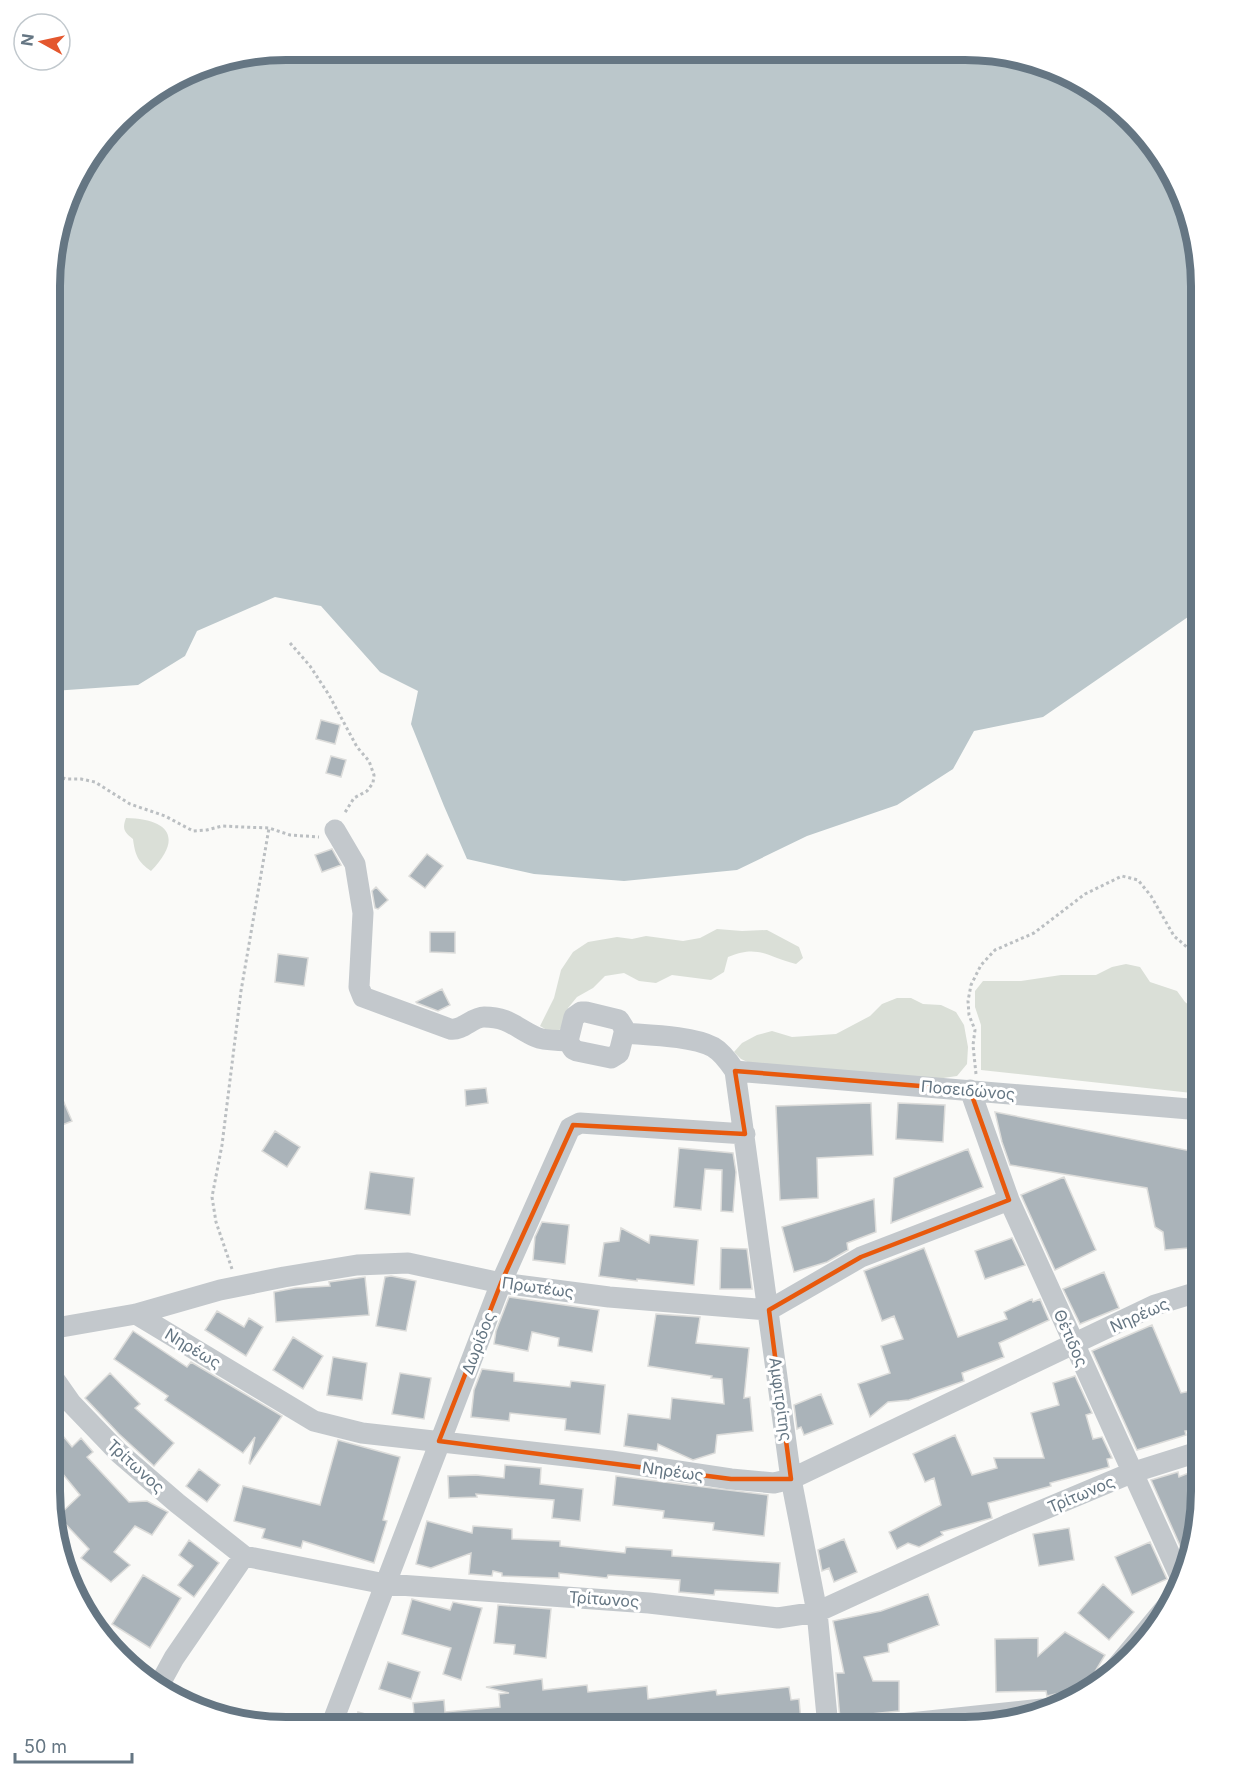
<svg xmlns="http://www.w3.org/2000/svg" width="1251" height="1777" viewBox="0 0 1251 1777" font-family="Inter,sans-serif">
  <rect width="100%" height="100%" fill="#fafaf8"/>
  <path fill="#dadfd7" d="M126 818C168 819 184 837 151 871 138 862 135 855 133 839 124 832 122 829 126 818Z
    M717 929 742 931 767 930 799 947 803 958 796 964C767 957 759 944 728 957L724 972 711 980 672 975 656 983 639 981 624 973 605 976 593 988 577 997 568 1008 564 1024 558 1032 547 1030 540 1026 554 998 561 970 573 952 588 942 617 937 632 939 646 936 683 941 700 938Z
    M1126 964 1140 967 1150 982 1177 991 1185 1002 1201 1014V1094L981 1070V1025L975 1007V991L983 981H1021L1061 975H1096L1112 967Z
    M897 998H911L923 1004 941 1005 956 1012 964 1025 968 1047 967 1064 957 1076 930 1080 756 1066 741 1059 734 1052 742 1043 757 1035 772 1031 792 1037 836 1034 870 1016 882 1004Z"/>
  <path fill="#bbc7cb" d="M286 50 996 52 1055 67 1109 98 1177 182 1201 286V608L1043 717 974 731 953 769 897 805 807 836 737 870 624 881 534 874 467 859 444 806 411 724 418 691 380 672 321 606 275 597 197 631 185 656 138 685 53 691 51 690 52 255 81 168 130 108 210 62Z"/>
  <path fill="#aab3b9" stroke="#dcdcda" stroke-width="1.5" d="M321 720 340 725 335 744 316 739Z
    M331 756 346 760 341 777 326 773Z
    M332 849 341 865 322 872 315 855Z
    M427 854 443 866 425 888 409 876Z
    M376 887 388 900 378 909 375 908 372 891Z
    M430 932H455V953L430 952Z
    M278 954 308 958 304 986 275 982Z
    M442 989 450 1005 438 1011 417 1003 416 1002Z
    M50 1070 72 1121 50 1130Z
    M486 1088 488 1103 466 1106 465 1090Z
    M871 1103 873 1155 817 1158 818 1198 780 1200 776 1106Z
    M898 1103 945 1105 943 1142 896 1139Z
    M995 1112 1201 1153V1168H1193L1201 1247 1165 1250 1163 1232 1155 1227 1147 1188 1010 1165 1002 1142Z
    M275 1131 300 1147 287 1167 262 1151Z
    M679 1148 733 1153 736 1172 733 1212 721 1211 722 1170 705 1169 701 1210 674 1207Z
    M968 1149 983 1187 891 1223 894 1178Z
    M370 1172 414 1178 410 1215 365 1209Z
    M1064 1177 1096 1250 1055 1270 1021 1195Z
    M874 1199 876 1232 847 1243 848 1250 827 1262 794 1272 782 1227Z
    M542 1222 569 1225 565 1264 533 1260 535 1237Z
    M621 1228 649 1243 650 1235 698 1240 694 1285 637 1279V1281L599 1276 604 1243 619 1241Z
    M1012 1238 1025 1265 985 1279 975 1251Z
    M721 1248 747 1249 752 1289H720Z
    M924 1248 958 1337 1007 1319 1004 1312 1032 1299 1033 1302 1040 1299 1049 1320 999 1343 1004 1357 962 1373 964 1381 909 1400 888 1402 870 1417 858 1384 890 1373 881 1346 903 1339 894 1316 882 1321 864 1271Z
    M1104 1272 1119 1308 1080 1324 1063 1289Z
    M391 1276 416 1281 406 1331 376 1326 385 1277Z
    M365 1277 369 1315 276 1322 274 1292 295 1288 330 1286 329 1282Z
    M509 1297 599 1310 592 1352 558 1346 559 1338 532 1332 528 1351 494 1344 496 1331Z
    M217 1311 244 1327 249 1318 263 1327 246 1356 205 1330Z
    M656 1314 700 1317 696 1343 749 1348 744 1398 750 1397 753 1431 717 1435 715 1453 693 1460 658 1444 657 1451 624 1446 628 1414 670 1419 672 1398 724 1404 722 1379 711 1378 712 1376 648 1366Z
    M1152 1325 1181 1393 1201 1389V1428L1185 1431 1186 1435 1137 1450 1092 1351Z
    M133 1331 187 1367 191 1362 282 1416 250 1464 249 1463 255 1437 243 1453 165 1400 168 1396 114 1359Z
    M293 1337 323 1356 303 1389 273 1370Z
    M333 1357 367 1363 362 1400 327 1395Z
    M482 1369 514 1373V1381L570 1387 571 1381 605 1385 600 1434 565 1430 566 1419 510 1413 509 1421 471 1417 474 1390Z
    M110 1373 140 1404 135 1408 174 1443 154 1466 119 1434 85 1398Z
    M400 1373 431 1378 424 1419 392 1414Z
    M1075 1376 1092 1413 1086 1415 1093 1439 1102 1437 1112 1458 1107 1459 1109 1467 1050 1483 1051 1486 988 1503 992 1518 941 1532 943 1535 919 1547 908 1543 897 1549 889 1532 941 1505 934 1478 925 1482 913 1454 955 1435 972 1475 997 1468 994 1458H1044L1031 1413 1059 1405 1053 1383Z
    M821 1394 833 1424 804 1435 801 1427 797 1429 794 1405Z
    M63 1436 72 1447 81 1438 93 1452 87 1457 129 1502 147 1501 168 1512 152 1535 135 1526 114 1552 130 1565 111 1582 81 1558 89 1549 58 1516 80 1495 58 1468 50 1475V1448Z
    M338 1440 400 1457 383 1520 387 1521 374 1563 303 1541 301 1548 262 1538 265 1529 234 1521 243 1486 320 1505Z
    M505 1465 541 1468 540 1484 583 1489 580 1521 552 1518 554 1500 476 1494 477 1497 449 1498 448 1476 476 1475 504 1478Z
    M1201 1468V1507L1189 1566 1151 1480 1178 1472 1179 1477Z
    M199 1469 220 1485 207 1502 186 1486Z
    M616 1476 768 1495 764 1536 713 1530 714 1523 663 1518 664 1511 613 1505Z
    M427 1521 472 1533 473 1526 512 1529V1539L560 1541V1546L625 1553 626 1547 672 1550V1556L780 1563 778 1593 715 1590 714 1595 679 1592 680 1580 608 1575 607 1578 559 1573V1578L502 1576V1573L493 1571 492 1576 469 1574 471 1553 431 1568 416 1564Z
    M1069 1528 1074 1560 1039 1566 1033 1534Z
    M844 1539 857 1572 834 1582 829 1568 822 1571 818 1550Z
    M189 1540 219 1563 194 1597 178 1585 193 1566 179 1555Z
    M1150 1542 1167 1579 1132 1595 1115 1557Z
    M143 1575 181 1598 150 1648 112 1624Z
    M1103 1584 1134 1612 1109 1640 1078 1613Z
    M928 1594 939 1625 888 1644 889 1652 864 1657 873 1681H899V1711L871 1714 862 1719H840L836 1673H844L833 1621 881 1611Z
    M412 1599 450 1610 453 1602 482 1608 461 1680 443 1674 451 1648 402 1634Z
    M498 1605 551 1609 546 1658 514 1654 515 1645 494 1643Z
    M1065 1632 1105 1655 1086 1687 1047 1696 1046 1691 996 1692 995 1639 1038 1638V1656Z
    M388 1662 420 1672 411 1699 379 1689Z
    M542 1679 543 1690 587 1685 588 1692 647 1686 648 1699 716 1690 717 1695 789 1687 791 1700 799 1699 801 1721 747 1727H734V1724L710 1727H678L677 1719 650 1723 651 1727 602 1726 601 1714 547 1720 548 1726H415L413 1703 444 1700 445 1712 500 1707 499 1694 509 1693 486 1687Z
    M358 1712 395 1722 394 1726H355Z"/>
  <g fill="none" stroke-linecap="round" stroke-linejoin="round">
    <path stroke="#bbbfc2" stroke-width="3" stroke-dasharray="3 3" stroke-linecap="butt" d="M290 643 310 666 329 695 357 747 369 761 374 775 373 783 367 791 354 798 344 814
      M51 774 66 779H81L95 782 130 804 165 816 193 831 207 830 222 826 243 827 269 828 290 835 319 837
      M976 1074 973 1045 975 1030 969 1015 968 1001 971 985 981 965 995 950 1034 933 1085 894 1122 876 1138 880 1151 896 1174 936 1201 959
      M232 1269 216 1222 212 1197 222 1145 241 991 269 828"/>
    <path stroke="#c3c8cc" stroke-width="21" d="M335 830 355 864 363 913 359 987 363 997 450 1029C463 1031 472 1017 484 1017 509 1017 516 1028 536 1037 545 1041 558 1040 568 1041
      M624 1033 619 1053 611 1058 577 1051 573 1049 568 1041 574 1017 581 1012H586L619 1020 624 1028V1033C648 1035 692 1036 713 1047 722 1052 729 1062 735 1071L791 1479 817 1612 828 1727
      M735 1071 1201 1110
      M970 1090 1009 1200 1182 1581
      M136 1314 314 1421 362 1433 611 1461 731 1479 774 1483 791 1479 1155 1305 1201 1291
      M50 1329 136 1314 220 1290 284 1277 357 1265 408 1263 501 1283 609 1297 769 1310 861 1257 1009 1200
      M50 1373 71 1403 119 1453 177 1503 244 1556 385 1584 649 1603 778 1618 817 1612 1007 1525 1131 1473 1201 1451
      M1108 1677 1172 1600
      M157 1689 174 1658 244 1556
      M331 1726 501 1283 570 1128 580 1123 745 1134
      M872 1727 1042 1709"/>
  </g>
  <path fill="none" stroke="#e8590c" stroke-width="4.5" stroke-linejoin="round" d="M735 1071 970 1090 1009 1200 861 1257 769 1310 791 1479H731L439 1441 501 1283 573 1125 745 1134Z"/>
  <g text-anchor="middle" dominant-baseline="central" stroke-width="6" stroke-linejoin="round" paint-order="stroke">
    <g font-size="16" fill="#657683" stroke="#fff">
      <text transform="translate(968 1090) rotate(5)">Ποσειδώνος</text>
      <text transform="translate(538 1287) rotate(8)">Πρωτέως</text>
      <text transform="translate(1139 1315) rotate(-24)">Νηρέως</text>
      <text transform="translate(1071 1338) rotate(66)">Θέτιδος</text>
      <text transform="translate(478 1343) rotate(-69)">Δωρίδος</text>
      <text transform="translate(193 1348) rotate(31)">Νηρέως</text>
      <text transform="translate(781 1399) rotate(82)">Αμφιτρίτης</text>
      <text transform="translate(136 1466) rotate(42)">Τρίτωνος</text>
      <text transform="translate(673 1471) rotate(8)">Νηρέως</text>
      <text transform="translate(1081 1494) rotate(-23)">Τρίτωνος</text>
      <text transform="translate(604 1599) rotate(4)">Τρίτωνος</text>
    </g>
  </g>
  <path d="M0 0H1251V1777H0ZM286 60H965A226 226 0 0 1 1191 286V1491A226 226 0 0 1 965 1717H286A226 226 0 0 1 60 1491V286A226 226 0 0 1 286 60Z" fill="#fff" fill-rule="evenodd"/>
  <path fill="none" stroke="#657683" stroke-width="8" d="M286 60H965A226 226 0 0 1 1191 286V1491A226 226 0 0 1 965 1717H286A226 226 0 0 1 60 1491V286A226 226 0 0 1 286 60Z"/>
  <g transform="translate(42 42) rotate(278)"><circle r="28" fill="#ffffff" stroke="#c1c8cd" stroke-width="1.5"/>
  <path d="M0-4.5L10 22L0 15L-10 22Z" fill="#e4572e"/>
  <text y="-9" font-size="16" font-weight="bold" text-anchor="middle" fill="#657683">N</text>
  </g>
  <path d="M15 1753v9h117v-9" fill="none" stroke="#657683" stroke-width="3"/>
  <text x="24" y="1753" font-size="18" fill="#657683" stroke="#ffffff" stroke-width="4.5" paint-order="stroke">50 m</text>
</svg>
